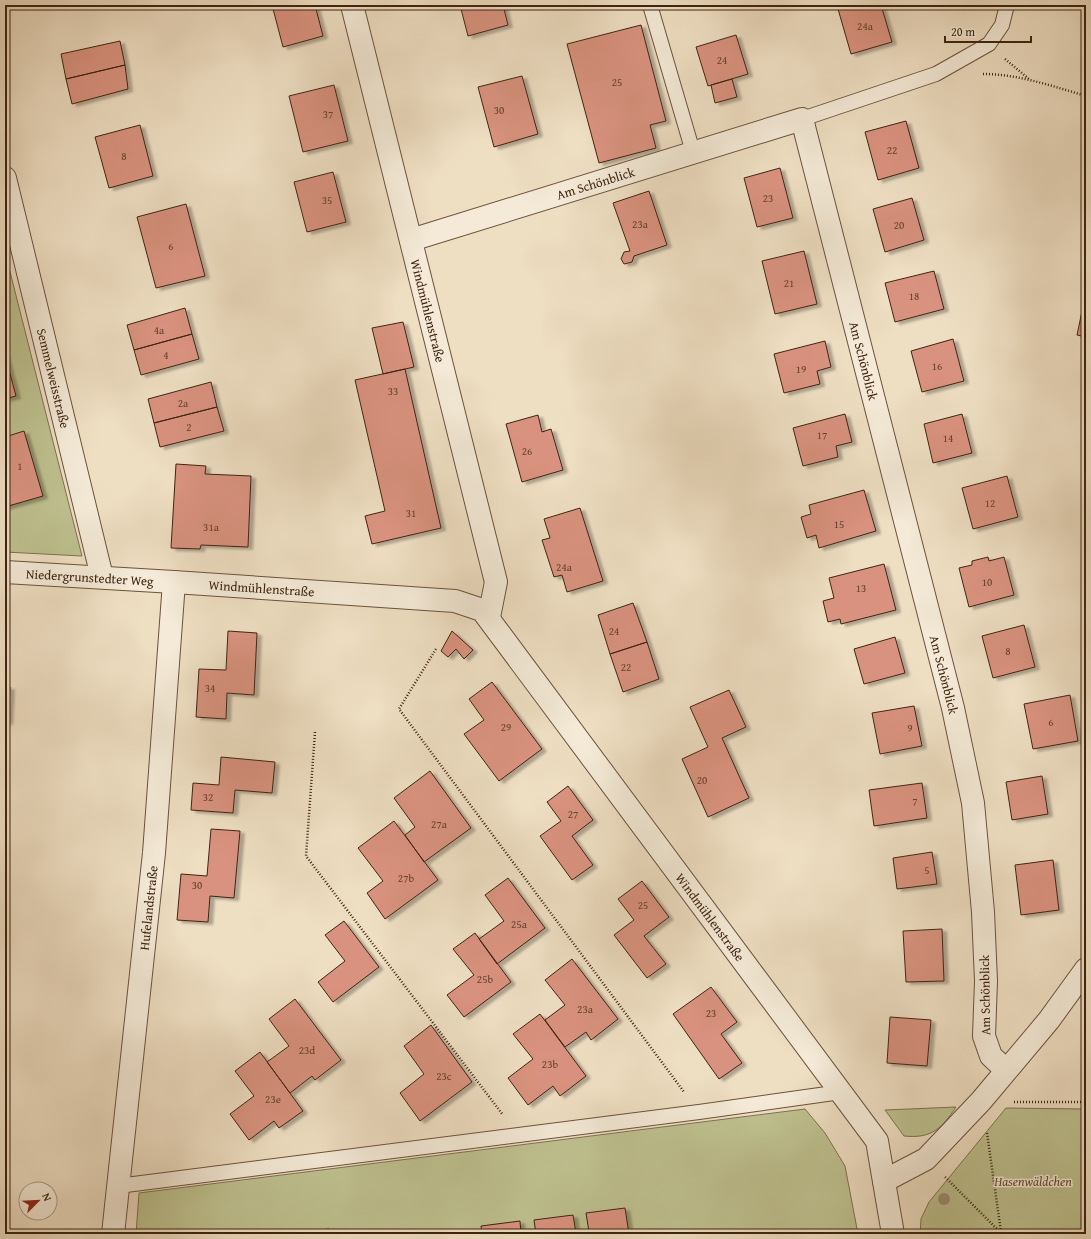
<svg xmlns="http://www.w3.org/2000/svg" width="1091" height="1239" viewBox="0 0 1091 1239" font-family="'Gentium Book Plus',serif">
  <defs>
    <filter id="shadow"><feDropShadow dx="4.5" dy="2.5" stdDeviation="1" flood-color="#0004"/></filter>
  </defs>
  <rect width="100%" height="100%" fill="#eedec2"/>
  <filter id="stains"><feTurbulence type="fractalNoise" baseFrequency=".005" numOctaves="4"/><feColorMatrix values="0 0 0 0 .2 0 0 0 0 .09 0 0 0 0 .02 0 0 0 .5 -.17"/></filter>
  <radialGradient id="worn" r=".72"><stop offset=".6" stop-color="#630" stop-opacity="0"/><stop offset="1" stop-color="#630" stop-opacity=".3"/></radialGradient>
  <path fill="#bec08f" stroke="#7e7250" d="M5 252 82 556 5 552Z
    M956 1107C942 1128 932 1139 904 1136L885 1110Z
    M1006 1108 1086 1109V1234H920L921 1219 929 1202Z
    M805 1109 825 1133 845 1166 858 1234H136L139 1193Z"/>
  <path fill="#d9927f" stroke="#3f2411" filter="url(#shadow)" d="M272 5H315L323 36 283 47Z
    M460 5H503L508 25 468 36Z
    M852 5H881L892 42 851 54 838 9Z
    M641 25 666 121 650 125 656 148 599 163 567 44Z
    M736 35 748 74 708 86 696 47Z
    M120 41 125 65 66 79 61 54Z
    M125 65 128 89 72 104 66 79Z
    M522 76 538 134 494 147 478 87Z
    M732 79 737 97 715 103 711 85Z
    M334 85 348 141 303 152 289 96Z
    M906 121 919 168 878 180 865 132Z
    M140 125 153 176 109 188 95 137Z
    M780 168 793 218 757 227 744 178Z
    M333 172 346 222 307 232 294 182Z
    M649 191 667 245 634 256 632 262 624 264 621 259 624 252 630 251 613 203Z
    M912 198 924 240 885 252 873 209Z
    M186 204 205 276 156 288 137 217Z
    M804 251 817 304 775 314 762 261Z
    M934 271 944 309 895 322 885 283Z
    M1086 292V337L1077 335Z
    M185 308 192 334 134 350 127 325Z
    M403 322 414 367 383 374 372 328Z
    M192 334 199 359 141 375 134 350Z
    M953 339 964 381 922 392 911 351Z
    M825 341 831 367 817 371 820 384 784 393 774 354Z
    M5 355 16 396 5 399Z
    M405 369 441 528 372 544 365 516 385 511 355 380Z
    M211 382 217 407 154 423 148 399Z
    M217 407 224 431 160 447 154 423Z
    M845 414 852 442 836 446 838 457 803 466 793 428Z
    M962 414 972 453 933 463 924 424Z
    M538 415 542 432 551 429 563 470 522 482 506 424Z
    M24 431 43 496 5 507V437Z
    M176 464 206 466 205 474 251 476 248 547 201 545 200 549 171 548Z
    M1007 476 1018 517 973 529 962 488Z
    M864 490 876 531 819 548 816 535 807 538 801 517 811 514 809 505Z
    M580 508 603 581 567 592 562 575 554 577 542 540 550 538 544 519Z
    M988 557 989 561 1004 557 1014 595 969 607 959 568 972 565V561Z
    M884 564 896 610 841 624 840 619 828 622 823 601 834 598 829 578Z
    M633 603 647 642 610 654 598 615Z
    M1024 625 1035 667 993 678 982 636Z
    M228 631 257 633 254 695 227 693 226 719 196 717 199 669 226 670Z
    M452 631 473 650 464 659 456 649 448 657 441 651Z
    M895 637 905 673 864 684 854 649Z
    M647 642 659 679 623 692 610 654Z
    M492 682 542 749 499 781 464 734 484 720 469 699Z
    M5 687H10L8 722H5Z
    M729 690 746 727 722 738 749 798 708 817 682 759 708 747 690 707Z
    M1070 695 1078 741 1033 749 1024 704Z
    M914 706 922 746 880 754 872 713Z
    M221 757 275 762 272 793 235 790 233 813 191 810 193 783 219 785Z
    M430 771 471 828 424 862 405 835 415 827 394 798Z
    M1042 776 1048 814 1012 820 1006 782Z
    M922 783 927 818 874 826 869 790Z
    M568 786 593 820 572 836 593 865 572 880 540 836 561 821 547 802Z
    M394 821 438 880 385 919 367 893 383 881 358 848Z
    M211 829 240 831 234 898 210 896 208 922 177 920 181 874 207 876Z
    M932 852 937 884 897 889 893 858Z
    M1053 860 1059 910 1021 915 1015 865Z
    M508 878 545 928 497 964 479 939 504 921 485 895Z
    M642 881 669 917 644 936 666 964 647 978 614 935 634 920 618 899Z
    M344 921 379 967 333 1002 318 982 345 961 325 935Z
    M942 929 944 981 906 982 903 931Z
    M475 933 511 982 464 1017 447 995 474 975 453 949Z
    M572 959 618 1019 591 1040 586 1032 565 1047 545 1020 565 1005 545 980Z
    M711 987 737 1022 721 1034 742 1063 719 1079 673 1014Z
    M295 999 341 1060 315 1080 312 1076 290 1093 267 1062 289 1046 269 1019Z
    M540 1014 586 1076 560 1096 553 1086 528 1105 508 1078 533 1059 513 1034Z
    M890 1017 931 1020 927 1066 887 1063Z
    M431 1025 472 1082 420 1121 400 1093 424 1074 404 1046Z
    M260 1052 303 1111 279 1128 274 1121 249 1140 230 1114 254 1096 235 1071Z
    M625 1208 629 1234H536L534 1220 573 1215 576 1233 589 1232 586 1213Z
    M520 1221 521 1234H482L481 1226Z
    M329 1229 330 1234H289Z"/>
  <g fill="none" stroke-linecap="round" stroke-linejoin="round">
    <defs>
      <path id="lane" d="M650 5 693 152
        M802 119 936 74 989 44 1002 25 1007 5
        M118 1186 699 1112 841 1092"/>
      <g id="street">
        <path id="s1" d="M352 5 496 582 489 617"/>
        <path id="s2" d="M5 178 102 577"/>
        <path id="s3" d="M411 240 802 119 953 708 973 803 983 912 986 981 984 1036 991 1056 1006 1070"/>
        <path id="s4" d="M5 572 174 582 455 601 482 610 877 1141 893 1234"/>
        <path d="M884 1181 926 1159 981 1101 1049 1020 1086 969"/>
        <path id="s5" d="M113 1234 154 853 174 582"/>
      </g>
    </defs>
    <use href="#lane" stroke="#6b523d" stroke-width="16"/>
    <use href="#street" stroke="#6b523d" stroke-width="24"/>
    <path stroke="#3f2411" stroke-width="2.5" stroke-dasharray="1 2" stroke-linecap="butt" d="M1005 59 1029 79
      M983 74C1018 74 1052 86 1086 96
      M436 649 399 709 684 1092
      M315 732 306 856 503 1115
      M1014 1102H1086
      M987 1133 1001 1232
      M945 1177 1002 1234
      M1082 1234 1086 1227"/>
    <use href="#lane" stroke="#f4ead7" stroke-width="14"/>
    <use href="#street" stroke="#f4ead7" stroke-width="22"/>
  </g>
  <circle fill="#9f8d72" cx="944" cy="1199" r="6"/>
  <g text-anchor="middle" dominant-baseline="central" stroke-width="3" stroke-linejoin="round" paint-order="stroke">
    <g font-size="11" fill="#66402c">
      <text x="865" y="26">24a</text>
      <text x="722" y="60">24</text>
      <text x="617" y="82">25</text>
      <text x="499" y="110">30</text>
      <text x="328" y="114">37</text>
      <text x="892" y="150">22</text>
      <text x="124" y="156">8</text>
      <text x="768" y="198">23</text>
      <text x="327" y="200">35</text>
      <text x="640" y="224">23a</text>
      <text x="899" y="225">20</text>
      <text x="171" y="246">6</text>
      <text x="789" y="283">21</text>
      <text x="914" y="296">18</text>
      <text x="159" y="330">4a</text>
      <text x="166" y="355">4</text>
      <text x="937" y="366">16</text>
      <text x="801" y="369">19</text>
      <text x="393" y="391">33</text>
      <text x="183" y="403">2a</text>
      <text x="189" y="427">2</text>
      <text x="822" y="435">17</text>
      <text x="948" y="438">14</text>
      <text x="527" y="451">26</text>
      <text x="20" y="466">1</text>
      <text x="990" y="503">12</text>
      <text x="411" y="513">31</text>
      <text x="839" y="524">15</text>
      <text x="211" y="527">31a</text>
      <text x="564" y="567">24a</text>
      <text x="987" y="582">10</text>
      <text x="861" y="588">13</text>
      <text x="614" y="631">24</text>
      <text x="1008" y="651">8</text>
      <text x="626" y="667">22</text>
      <text x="210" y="688">34</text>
      <text x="1051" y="722">6</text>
      <text x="506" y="727">29</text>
      <text x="910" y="728">9</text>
      <text x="702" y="780">20</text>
      <text x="208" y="797">32</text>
      <text x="915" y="801">7</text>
      <text x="573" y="814">27</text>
      <text x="439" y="824">27a</text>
      <text x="927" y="870">5</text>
      <text x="406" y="878">27b</text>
      <text x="197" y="885">30</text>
      <text x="643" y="905">25</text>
      <text x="519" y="924">25a</text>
      <text x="485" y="979">25b</text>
      <text x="585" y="1009">23a</text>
      <text x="711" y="1013">23</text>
      <text x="307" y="1050">23d</text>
      <text x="550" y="1064">23b</text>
      <text x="444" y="1076">23c</text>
      <text x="273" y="1099">23e</text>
    </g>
    <g font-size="13" fill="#3f2411" stroke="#f4ead7">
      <text stroke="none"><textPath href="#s3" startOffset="193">Am Schönblick</textPath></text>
      <text stroke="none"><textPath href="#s1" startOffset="315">Windmühlenstraße</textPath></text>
      <text stroke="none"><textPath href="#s3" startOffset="659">Am Schönblick</textPath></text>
      <text stroke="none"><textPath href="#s2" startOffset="206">Semmelweisstraße</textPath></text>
      <text stroke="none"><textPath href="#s4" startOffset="85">Niedergrunstedter Weg</textPath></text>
      <text stroke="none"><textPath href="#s4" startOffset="257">Windmühlenstraße</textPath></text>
      <text stroke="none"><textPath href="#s3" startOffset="983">Am Schönblick</textPath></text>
      <text stroke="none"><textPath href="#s5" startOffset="328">Hufelandstraße</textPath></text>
      <text stroke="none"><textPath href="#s4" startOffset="862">Windmühlenstraße</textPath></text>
      <text transform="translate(985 995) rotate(-91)">Am Schönblick</text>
    </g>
    <g font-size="13" font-style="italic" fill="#5f4b30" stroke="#f4ead7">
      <text x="1033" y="1181">Hasenwäldchen</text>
    </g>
  </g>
  <rect width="1091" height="1239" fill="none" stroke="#eedec2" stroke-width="20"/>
  <rect x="6" y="6" width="1079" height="1227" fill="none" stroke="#3f2411" stroke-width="2"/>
  <rect x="10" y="10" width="1071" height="1219" fill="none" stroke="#3f2411"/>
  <g transform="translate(38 1201) rotate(66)"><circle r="19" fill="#f4ead7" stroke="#ac9b88"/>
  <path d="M0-3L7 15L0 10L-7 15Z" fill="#8f2418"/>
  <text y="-6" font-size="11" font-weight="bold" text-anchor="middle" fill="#3f2411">N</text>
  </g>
  <path d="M945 36v6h86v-6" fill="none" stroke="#3f2411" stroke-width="2"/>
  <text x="951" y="36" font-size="12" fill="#3f2411" stroke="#f4ead7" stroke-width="3" paint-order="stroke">20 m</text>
  <rect width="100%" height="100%" filter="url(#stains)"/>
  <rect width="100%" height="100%" fill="url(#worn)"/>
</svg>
